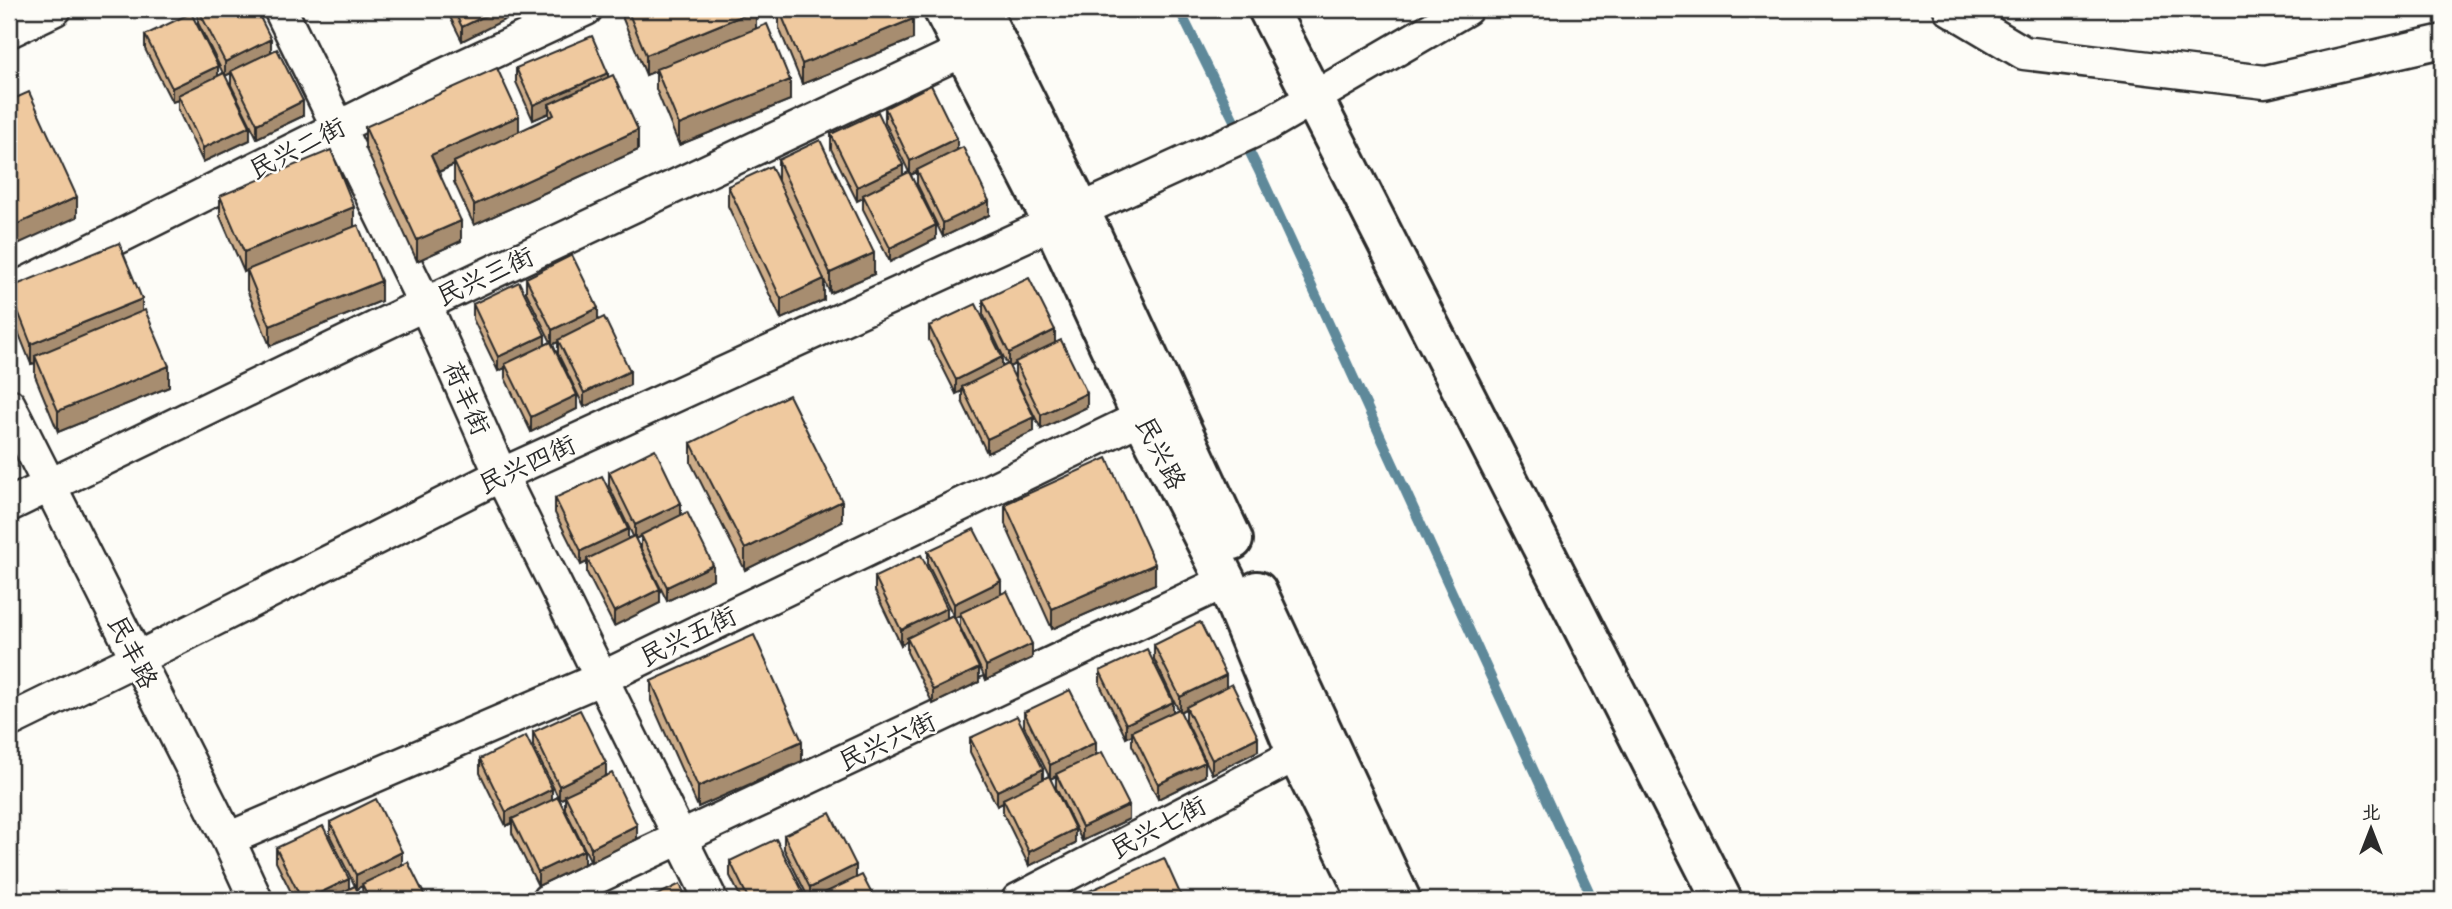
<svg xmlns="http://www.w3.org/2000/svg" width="2452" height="909" viewBox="0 0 2452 909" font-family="Sriracha,'LXGW WenKai TC',sans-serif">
  <rect width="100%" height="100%" fill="#fdfcf7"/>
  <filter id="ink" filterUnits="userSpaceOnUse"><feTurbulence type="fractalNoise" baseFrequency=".0143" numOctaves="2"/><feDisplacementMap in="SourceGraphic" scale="14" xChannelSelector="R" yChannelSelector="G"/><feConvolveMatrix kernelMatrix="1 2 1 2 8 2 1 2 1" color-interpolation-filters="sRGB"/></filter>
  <g filter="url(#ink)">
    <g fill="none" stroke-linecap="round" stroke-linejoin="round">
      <path stroke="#5f899a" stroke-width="10" d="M1179 9 1258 169 1593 900"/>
      <defs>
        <path id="street" d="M280 9 425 304 501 475 711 900
          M1950 9 2024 53 2265 82 2443 41
          M9 31 55 9
          M9 292 431 81 586 9
          M9 405 228 839 256 900
          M9 505 425 304 964 50
          M9 721 136 659 501 475 1267 125 1466 9
          M228 839 602 678 1142 417
          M548 900 1226 581
          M1018 900 1297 754"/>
        <path id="secondary" d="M943 9 1052 221 1142 417 1226 581 1297 754 1369 900
          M980 9 1080 210 1233 540
          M1268 9 1722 900
          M1257 591 1401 900"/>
      </defs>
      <use href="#street" stroke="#2b2b2b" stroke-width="37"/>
      <use href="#secondary" stroke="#2b2b2b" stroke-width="44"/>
      <use href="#street" stroke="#fdfcf7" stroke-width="32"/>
      <use href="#secondary" stroke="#fdfcf7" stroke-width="38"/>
    </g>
    <path fill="#cead89" stroke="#2b2b2b" stroke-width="2" d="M198 9 271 52 303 116 257 138 231 85V73L225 76 250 140 203 162 178 110V100L172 102 145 49V35L218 76 223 73 198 23Z
      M446 9H508V18L462 41Z
      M511 9H531L515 17Z
      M623 9H756V28L790 100 679 145 656 89V71L646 75 623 19Z
      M769 9H908L913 39 802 84 779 28V15L772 17Z
      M516 68 608 77 638 150 474 225 454 182V165L439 172 461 241 417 261 365 147V127L519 132 549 118V113L533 120 516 82Z
      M885 108 957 151 989 215 943 237 917 184V172L911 175 936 239 890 262 863 209V198L857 201 831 149V134L903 175 909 172 885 122Z
      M778 160 874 274 830 293 824 280V300L781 319 728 206V186L778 180Z
      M220 196 354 227 381 301 270 346 247 290V270L244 272 220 216Z
      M526 278 598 320 630 385 584 407 558 354V342L553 344 577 409 531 432 505 378V368L498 371 473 319V304L545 345 551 342 526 292Z
      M9 288 142 312 169 387 58 432 35 376V363L31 364 9 309Z
      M983 300 1055 343 1087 407 1041 429 1015 377V364L1009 367 1034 431 987 453 962 401V391L956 394 929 340V326L1002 367 1007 364 983 314Z
      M691 443 842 522 745 570 691 463Z
      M609 472 681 515 713 579 667 601 641 549V536L635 539 660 603 614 626 587 573V562L581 565 555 513V498L628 539 633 536 609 486Z
      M1005 504 1155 584 1052 629 1005 524Z
      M928 551 1001 594 1032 658 986 680 960 627V615L955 618 979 682 933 704 907 652V641L901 645 875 591V577L947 618 953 615 928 565Z
      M1154 645 1226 687 1258 751 1212 774 1186 721V709L1180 711 1205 776 1158 799 1132 745V735L1126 738 1100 685V671L1173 712 1178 709 1154 659Z
      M651 681 802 761 698 807 651 701Z
      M1024 712 1096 755 1129 819 1082 841 1056 788V776L1050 779 1075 844 1029 866 1003 813V803L997 806 970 752V738L1043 779 1049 776 1024 726Z
      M533 732 606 775 637 839 591 862 565 809V797L560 800 584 864 538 886 512 833V823L506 826 480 773V759L552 800 558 797 533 746Z
      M330 822 402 865 427 900H363L362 886 356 889 362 900H295L276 862V848L349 889 355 886 330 836Z
      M784 835 856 878 875 900H816V899L807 900 809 899 784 849Z
      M730 861 803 900H742L730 876Z"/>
    <path fill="#a78d6f" stroke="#2b2b2b" stroke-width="2" d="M499 9H508V18L462 41V27Z
      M515 9H531L515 17Z
      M772 9H779V15L772 17Z
      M756 10V30L646 75V55Z
      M913 19V39L802 84V64Z
      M271 39V53L225 76V62Z
      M218 66V80L178 95V100L172 102V88Z
      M608 73V87L549 104V113L533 120V105Z
      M790 80V100L679 145V125Z
      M303 101V116L257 138V124Z
      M519 116V136L454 162V165L431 175V155Z
      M250 126V140L203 162V148Z
      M638 130V150L474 225V205Z
      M957 138V152L910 175V161Z
      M903 165V179L863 195V198L857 201V187Z
      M77 197V217L9 248V228Z
      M989 201V215L943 237V223Z
      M354 207V227L244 272V252Z
      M461 221V241L417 261V240Z
      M936 225V239L890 262V248Z
      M874 253V274L830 293V273Z
      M824 279V300L781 319V299Z
      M381 281V301L270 346V326Z
      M142 299V319L35 356V363L31 364V344Z
      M598 308V322L552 345V330Z
      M1055 330V345L1009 367V353Z
      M545 335V349L505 364V368L498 371V357Z
      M1002 357V371L962 387V391L956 394V380Z
      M169 366V387L58 432V411Z
      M630 371V385L584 407V393Z
      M1087 393V407L1041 429V415Z
      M577 395V409L531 432V417Z
      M1034 417V431L987 453V439Z
      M842 501V522L745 570V549Z
      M681 503V517L635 539V525Z
      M628 529V543L587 559V562L581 565V551Z
      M1155 564V584L1052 629V609Z
      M713 565V579L667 601V587Z
      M1001 581V596L954 618V604Z
      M660 589V603L614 626V612Z
      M947 608V622L907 638V641L901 645V630Z
      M1032 644V658L986 680V666Z
      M979 668V682L933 704V690Z
      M1226 675V689L1180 712V697Z
      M1173 702V716L1132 731V735L1126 738V724Z
      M1258 737V751L1212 774V760Z
      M802 741V761L698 807V787Z
      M1096 742V757L1050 779V765Z
      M1205 762V776L1158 799V784Z
      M606 763V777L559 800V786Z
      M1043 769V783L1003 799V803L997 806V791Z
      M552 789V803L512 819V823L506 826V812Z
      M1129 805V819L1082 841V827Z
      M637 825V839L591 862V848Z
      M1075 829V844L1029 866V852Z
      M584 850V864L538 886V872Z
      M402 852V867L356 889V875Z
      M856 865V880L814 900H810V888Z
      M349 879V893L334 900H305Z
      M803 892V900H786Z"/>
    <path fill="#efc99f" stroke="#2b2b2b" stroke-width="2" d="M198 9H256L271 39 225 62Z
      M453 9H499L462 27Z
      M627 9H756V10L646 55Z
      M779 9H908L913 19 802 64Z
      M191 13 218 66 172 88 145 35Z
      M767 24 790 80 679 125 656 69Z
      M592 36 608 73 533 105 516 68Z
      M277 49 303 101 257 124 231 71Z
      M497 68 519 116 431 155 461 221 417 240 365 127Z
      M224 73 250 126 203 148 178 95Z
      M613 75 638 130 474 205 454 162 554 115 549 104Z
      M931 85 957 138 910 161 885 108Z
      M29 92 77 197 9 228V101Z
      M878 112 903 165 857 187 831 134Z
      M820 140 874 253 830 273 778 160Z
      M963 147 989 201 943 223 917 170Z
      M331 150 354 207 244 252 220 196Z
      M771 166 824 279 781 299 728 186Z
      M909 172 936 225 890 248 863 195Z
      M358 225 381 281 270 326 247 270Z
      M119 243 142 299 31 344 9 288Z
      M572 255 598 308 552 330 526 278Z
      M1029 278 1055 330 1009 353 983 300Z
      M519 282 545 335 498 357 473 304Z
      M976 304 1002 357 956 380 929 326Z
      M145 310 169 366 58 411 35 356Z
      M604 317 630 371 584 393 558 340Z
      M1061 340 1087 393 1041 415 1015 362Z
      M551 342 577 395 531 417 505 364Z
      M1008 364 1034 417 987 439 962 387Z
      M789 395 842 501 745 549 691 443Z
      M655 449 681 503 635 525 609 472Z
      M1107 458 1155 564 1052 609 1005 504Z
      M602 476 628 529 581 551 555 498Z
      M687 512 713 565 667 587 641 535Z
      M974 529 1001 581 954 604 928 551Z
      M634 536 660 589 614 612 587 559Z
      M921 555 947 608 901 630 875 577Z
      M1007 591 1032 644 986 666 960 613Z
      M953 615 979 668 933 690 907 638Z
      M1200 622 1226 675 1180 697 1154 645Z
      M754 635 802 741 698 787 651 681Z
      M1147 649 1173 702 1126 724 1100 671Z
      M1232 684 1258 737 1212 760 1186 707Z
      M1070 690 1096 742 1050 765 1024 712Z
      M1179 709 1205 762 1158 784 1132 731Z
      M580 710 606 763 559 786 533 732Z
      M1017 716 1043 769 997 791 970 738Z
      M526 736 552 789 506 812 480 759Z
      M1102 752 1129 805 1082 827 1056 774Z
      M612 773 637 825 591 848 565 795Z
      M1049 776 1075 829 1029 852 1003 799Z
      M558 797 584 850 538 872 512 819Z
      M376 799 402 852 356 875 330 822Z
      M830 813 856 865 810 888 784 835Z
      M323 826 349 879 305 900H302L276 848Z
      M776 839 803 892 786 900H749L730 861Z
      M1164 858 1183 900H1069Z
      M408 862 427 900H370L362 884Z
      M862 875 875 900H817L816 897Z
      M680 884 687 900H647Z
      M355 886 362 900H326Z"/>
  </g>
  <g text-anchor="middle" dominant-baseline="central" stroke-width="5" stroke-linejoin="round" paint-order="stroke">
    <g font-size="26" fill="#2b2b2b" stroke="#fdfcf7">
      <text transform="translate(297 148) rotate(-27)">民兴二街</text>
      <text transform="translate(485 276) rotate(-25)">民兴三街</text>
      <text transform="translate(467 398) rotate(66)">荷丰街</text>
      <text transform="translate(1161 453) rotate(63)">民兴路</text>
      <text transform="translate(527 464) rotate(-25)">民兴四街</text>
      <text transform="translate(688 636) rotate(-26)">民兴五街</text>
      <text transform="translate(133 652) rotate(63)">民丰路</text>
      <text transform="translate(887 741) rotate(-25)">民兴六街</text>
      <text transform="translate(1158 827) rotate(-28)">民兴七街</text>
    </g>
  </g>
  <rect width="2452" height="909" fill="none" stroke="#fdfcf7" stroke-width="35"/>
  <rect x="18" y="18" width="2417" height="874" fill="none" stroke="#2b2b2b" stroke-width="2.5" filter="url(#ink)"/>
  <g transform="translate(2371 829)" stroke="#fdfcf7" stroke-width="5" paint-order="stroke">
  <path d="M0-5L12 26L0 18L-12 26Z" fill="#2b2b2b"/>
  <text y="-10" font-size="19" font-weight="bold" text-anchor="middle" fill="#2b2b2b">北</text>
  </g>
</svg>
